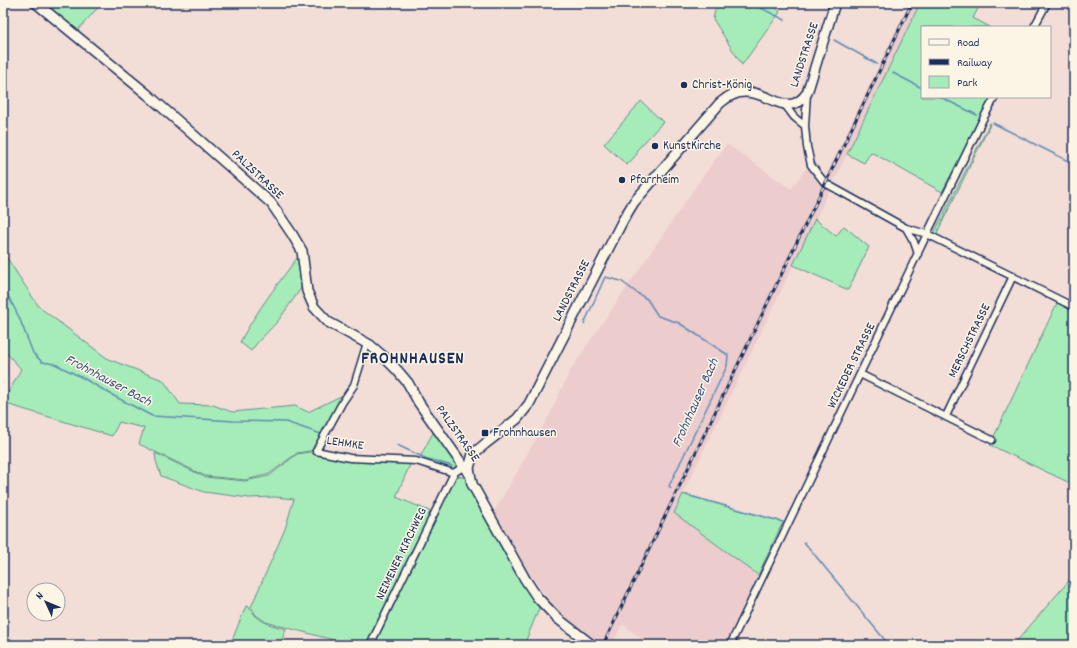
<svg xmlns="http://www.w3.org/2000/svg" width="1077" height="648" viewBox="0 0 1077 648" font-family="Dekko,sans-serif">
  <rect width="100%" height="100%" fill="#f3ddd7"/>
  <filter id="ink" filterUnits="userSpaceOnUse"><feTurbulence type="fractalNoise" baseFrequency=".025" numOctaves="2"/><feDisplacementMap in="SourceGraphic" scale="8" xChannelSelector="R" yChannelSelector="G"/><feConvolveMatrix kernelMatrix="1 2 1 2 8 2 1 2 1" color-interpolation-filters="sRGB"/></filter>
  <g filter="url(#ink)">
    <path fill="#eccccd" d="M909 3H920L674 512 758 575 724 645H650L622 624 612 645H600L601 642 592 640 555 607 530 575 493 514 548 418 571 369 701 179 727 144 791 189 809 165 822 185Z"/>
    <path fill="#a6ecb8" stroke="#608e8b" d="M40 3H102L76 32Z
      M719 3H773V4L780 12 742 65 713 19 715 10Z
      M920 3H981L973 18 990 27H922V97H993L942 192 871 152 864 163 847 154Z
      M641 101 663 122 636 151 637 154 627 165 604 144Z
      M990 123H991L936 235 1074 305V485L990 445 1058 301 931 239Z
      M815 219 836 236 844 226 869 247 848 290 793 265Z
      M3 252 39 307 108 359 163 380 180 404 213 405 232 412 295 406 308 412 345 394 315 450 297 453 269 474 246 480 205 476 139 444 144 428 119 422 112 436 3 403 21 369 3 349Z
      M301 253 304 284 278 321 257 343 251 351 240 342C257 310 279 282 301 253Z
      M436 427 457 465 453 469 422 462 421 455Z
      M316 451 411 462 396 497 434 513 369 645H352L266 622 256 615 251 607 285 529 294 499 275 497 249 498 204 492 161 476 156 461 155 453 205 477 245 481 269 476 297 454Z
      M458 476 466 478 523 583 540 606 524 645H372L454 480Z
      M683 494 783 522 758 575 674 513Z
      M1074 575V645H1013L1022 635Z
      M246 606H248C259 623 268 624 286 629L280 645H230Z"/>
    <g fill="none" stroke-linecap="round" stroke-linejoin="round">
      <path stroke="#5f8bb4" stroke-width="1.5" d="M751 3 785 20
        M834 40 877 64
        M893 73 922 88
        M940 97 977 115
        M993 123 1074 164
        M3 286 19 317 33 353 42 362 55 364 83 378 114 396 152 416 234 421 286 422 321 434
        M584 324 605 277 621 281 637 293 647 299 658 316 679 323 728 355 727 366 669 486 671 488
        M397 445 425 458 452 466
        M686 495 783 522
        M804 542 889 645"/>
      <defs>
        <path id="street" d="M1034 27 1047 3
          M807 93 805 126 807 147 811 165 825 183 906 228 927 234 1074 307
          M785 105 794 117 805 126
          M906 228 914 242 918 254
          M367 343 354 385 342 403 316 451 350 458 416 461 454 473
          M860 374 992 440
          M946 416 1013 276
          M370 645 454 473 464 466
          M730 645 927 234 983 119 995 97"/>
        <path id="secondary" d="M36 3 147 94 271 203 292 234 302 251 307 291 314 307 328 322 370 345 384 357 397 370 408 383 419 403 469 474
          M592 645 557 618 537 597 525 579 472 484 469 468 473 454 485 444 517 419 529 404 623 220 634 202 720 103C727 97 735 92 745 92 769 91 788 120 807 93L835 3"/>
      </defs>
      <use href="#street" stroke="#1b2f5e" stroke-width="9"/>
      <use href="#secondary" stroke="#1b2f5e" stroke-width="12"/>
      <use href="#street" stroke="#fcf5e5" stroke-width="6"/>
      <use href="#secondary" stroke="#fcf5e5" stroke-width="9"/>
      <defs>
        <path id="rail" d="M603 645 912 3"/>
      </defs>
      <use href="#rail" stroke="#1b2f5e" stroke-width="3"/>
      <use href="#rail" stroke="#fcf5e5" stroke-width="1.5" stroke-dasharray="4.5" stroke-linecap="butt"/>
    </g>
  </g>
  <g fill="#1b2f5e" stroke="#fcf5e5" stroke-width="1.5">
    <circle cx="684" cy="85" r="4"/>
    <circle cx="655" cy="146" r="4"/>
    <circle cx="622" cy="180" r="4"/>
    <rect x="481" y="429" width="8" height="8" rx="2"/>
  </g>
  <g text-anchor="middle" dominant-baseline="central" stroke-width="3" stroke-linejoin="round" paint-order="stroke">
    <g font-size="13" fill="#1b2f5e" stroke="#fcf5e5">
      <text transform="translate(805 55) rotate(-72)">LANDSTRASSE</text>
      <text transform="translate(257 175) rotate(43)">PALZSTRASSE</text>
      <text transform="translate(572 291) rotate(-63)">LANDSTRASSE</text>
      <text transform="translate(970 341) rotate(-64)">MERSCHSTRASSE</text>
      <text transform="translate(852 366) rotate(-64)">WICKEDER STRASSE</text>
      <text transform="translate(457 434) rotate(55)">PALZSTRASSE</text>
      <text transform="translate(345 444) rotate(8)">LEHMKE</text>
      <text transform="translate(402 554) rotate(-64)">NEIMENER KIRCHWEG</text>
    </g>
    <g font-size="13" fill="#1b2f5e" stroke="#fcf5e5" text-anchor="start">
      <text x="692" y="85">Christ-König</text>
      <text x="663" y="146">KunstKirche</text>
      <text x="630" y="180">Pfarrheim</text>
      <text x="493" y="433">Frohnhausen</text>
    </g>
    <g font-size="14" font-style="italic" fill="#385582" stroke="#fcf5e5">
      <text transform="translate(108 381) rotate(28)">Frohnhauser Bach</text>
      <text transform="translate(696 403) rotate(-66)">Frohnhauser Bach</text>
    </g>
    <g font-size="17" font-weight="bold" letter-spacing="1" fill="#1b2f5e" stroke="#fcf5e5">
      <text x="413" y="360">FROHNHAUSEN</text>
    </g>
  </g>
  <rect width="1077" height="648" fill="none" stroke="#fcf5e5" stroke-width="16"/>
  <rect x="8" y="8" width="1061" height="632" fill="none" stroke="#1b2f5e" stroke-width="1.5" filter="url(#ink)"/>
  <rect x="921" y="26" width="130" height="72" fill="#fcf5e5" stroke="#a2a6af"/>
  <rect x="929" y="39" width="20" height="6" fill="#fcf5e5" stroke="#a2a6af"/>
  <text x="957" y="46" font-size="12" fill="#1b2f5e">Road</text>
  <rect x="929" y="59" width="20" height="6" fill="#1b2f5e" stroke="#a2a6af"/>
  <text x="957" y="66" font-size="12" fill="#1b2f5e">Railway</text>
  <rect x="929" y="76" width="20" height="12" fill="#a6ecb8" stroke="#a2a6af"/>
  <text x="957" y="86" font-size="12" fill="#1b2f5e">Park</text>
  <g transform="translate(46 602) rotate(314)"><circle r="19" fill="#fcf5e5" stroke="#a2a6af"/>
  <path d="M0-3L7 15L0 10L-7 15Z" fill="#1b2f5e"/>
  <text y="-6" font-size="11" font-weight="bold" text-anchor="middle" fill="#1b2f5e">N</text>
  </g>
</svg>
